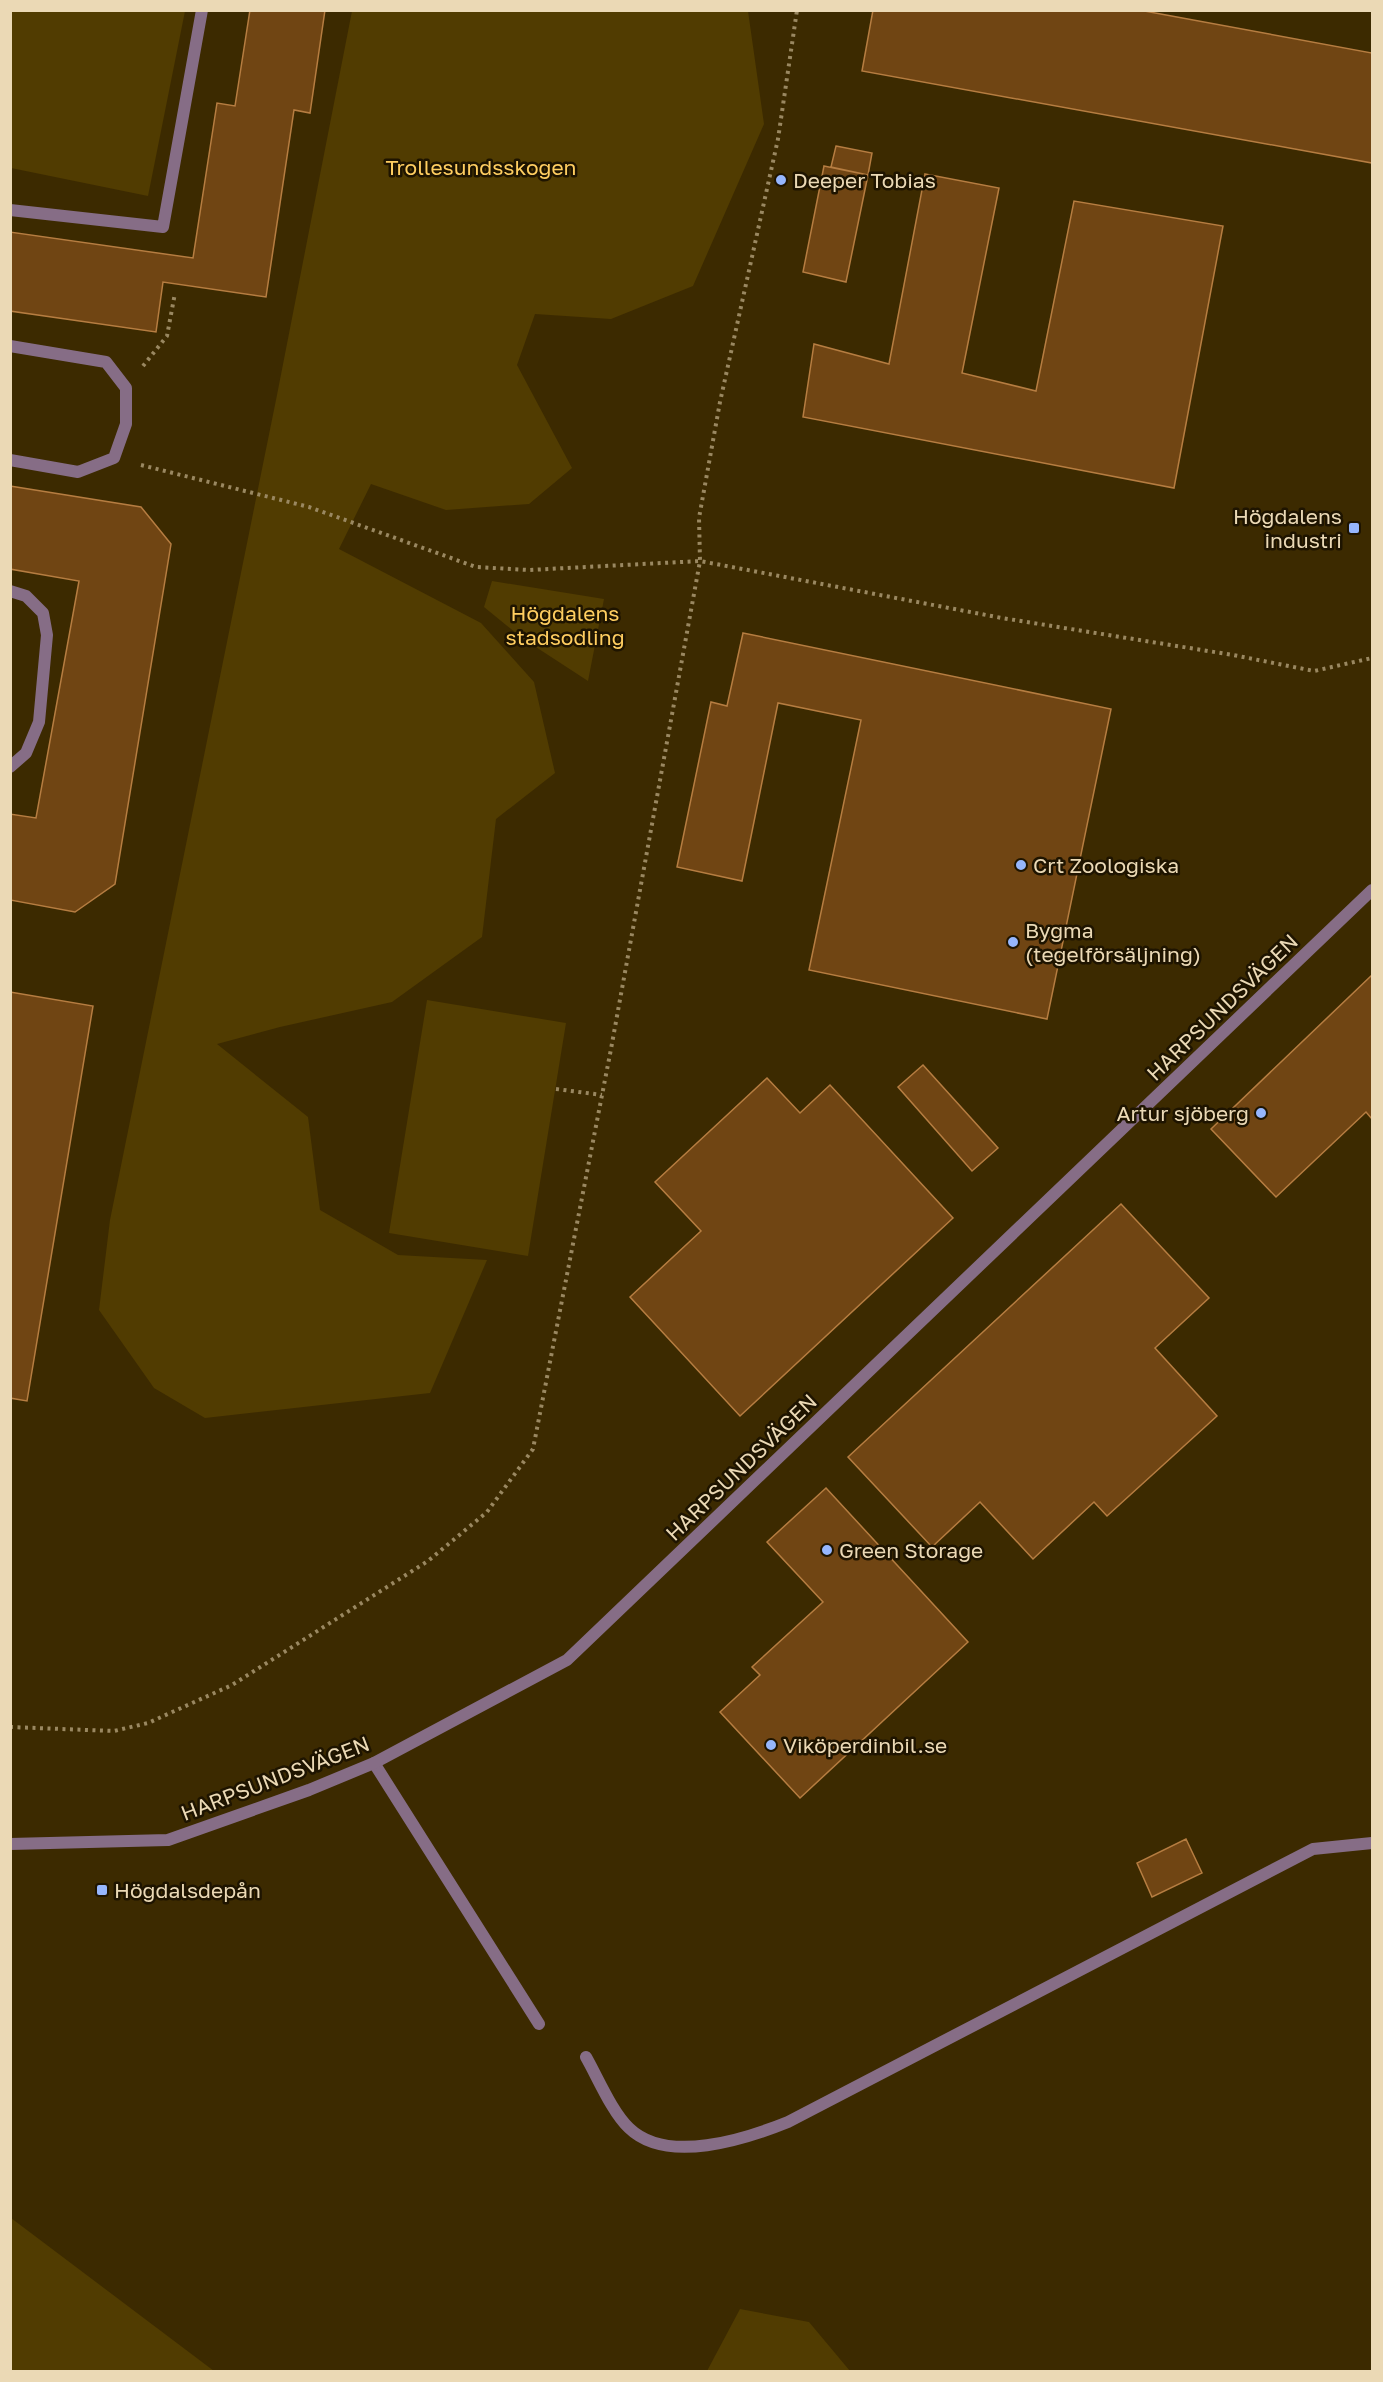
<svg xmlns="http://www.w3.org/2000/svg" width="1383" height="2382" viewBox="0 0 1383 2382" font-family="'Golos Text',sans-serif">
  <rect width="100%" height="100%" fill="#3c2a00"/>
  <path fill="#513c01" d="M11 10 185 11 148 196 11 168Z
    M352 11H748L764 124 693 286 611 319 535 314 517 365 572 468 529 504 446 510 371 484 339 549 481 623 534 682 555 773 496 819 482 937 392 1002 280 1027 217 1044 308 1117 320 1210 398 1255 487 1260 430 1393 205 1418 154 1388 99 1310 110 1220 277 395Z
    M492 581 604 599 588 681 522 638 484 607Z
    M427 1000 566 1023 528 1256 389 1233Z
    M10 2218H11L214 2371H11Z
    M740 2309 809 2322 850 2371H707Z"/>
  <path fill="#704513" stroke="#b67d41" stroke-width="1.5" d="M250 10H325L310 113 294 110 266 297 163 282 156 332 10 311V232L193 258 217 103 235 106Z
    M873 10H1139L1372 53V163L862 71Z
    M836 146 872 153 868 175 831 167Z
    M824 166 868 175 846 282 803 272Z
    M925 174 999 188 962 373 1036 391 1074 201 1223 226 1174 488 803 417 814 344 889 364Z
    M10 486 141 507 171 544 115 884 75 912 10 900V814L36 818 79 581 10 569Z
    M743 633 1111 709 1047 1019 809 970 861 720 778 703 742 881 677 867 711 702 727 706Z
    M1372 975V1119L1366 1112 1276 1197 1211 1129Z
    M10 992 93 1006 27 1401 10 1398Z
    M923 1065 998 1148 972 1171 898 1087Z
    M767 1078 800 1113 830 1085 953 1218 740 1416 630 1297 701 1231 655 1182Z
    M1121 1204 1209 1298 1155 1348 1217 1416 1107 1516 1094 1502 1033 1559 980 1502 932 1547 848 1457Z
    M826 1488 968 1642 800 1798 720 1712 760 1675 752 1667 823 1602 767 1542Z
    M1186 1839 1202 1873 1152 1897 1137 1863Z"/>
  <g fill="none" stroke-linecap="round" stroke-linejoin="round">
    <path stroke="#9a8861" stroke-width="4" stroke-dasharray="3 4.5" stroke-linecap="butt" d="M143 366 167 336 175 293
      M141 465 309 507 476 567 529 570 700 561 1002 618 1233 655 1314 671 1372 658
      M556 1089 602 1095
      M10 1727 114 1731 148 1723 232 1685 428 1561 487 1512 533 1449 611 1049 700 561 699 518 720 402 778 139 797 10"/>
    <path stroke="#866d86" stroke-width="12" d="M374 1763 539 2024
      M586 2057C598 2078 612 2112 629 2128 667 2165 746 2139 788 2122L1313 1849 1372 1843"/>
    <path stroke="#866d86" stroke-width="12" d="M10 210 163 227 202 10
      M10 346 106 362 126 388V424L114 458 78 472 10 460
      M10 591 26 596 43 613 47 635 39 722 26 753 10 767"/>
    <path stroke="#866d86" stroke-width="12" d="M10 1844 168 1840 309 1790 374 1763 567 1660 1372 890"/>
  </g>
  <g fill="#96b6fd" stroke="#1e1400" stroke-width="2">
    <circle cx="781" cy="180" r="6"/>
    <rect x="1348" y="522" width="12" height="12" rx="3"/>
    <circle cx="1021" cy="865" r="6"/>
    <circle cx="1013" cy="942" r="6"/>
    <circle cx="1261" cy="1113" r="6"/>
    <circle cx="827" cy="1550" r="6"/>
    <circle cx="771" cy="1745" r="6"/>
    <rect x="96" y="1884" width="12" height="12" rx="3"/>
  </g>
  <g text-anchor="middle" dominant-baseline="central" stroke-width="5" stroke-linejoin="round" paint-order="stroke">
    <g font-size="21" fill="#ffce60" stroke="#1e1400">
      <text x="481" y="167">Trollesundsskogen</text>
      <text x="565" y="613">Högdalens<tspan x="565" dy="24">stadsodling</tspan></text>
    </g>
    <g font-size="21" fill="#ebd9b5" stroke="#1e1400" text-anchor="start">
      <text x="793" y="180">Deeper Tobias</text>
      <text x="1342" y="516" text-anchor="end">Högdalens<tspan x="1342" dy="24">industri</tspan></text>
      <text x="1033" y="865">Crt Zoologiska</text>
      <text x="1025" y="930">Bygma<tspan x="1025" dy="24">(tegelförsäljning)</tspan></text>
      <text x="1249" y="1113" text-anchor="end">Artur sjöberg</text>
      <text x="839" y="1550">Green Storage</text>
      <text x="783" y="1745">Viköperdinbil.se</text>
      <text x="114" y="1890">Högdalsdepån</text>
    </g>
    <g font-size="21" fill="#ebd9b5" stroke="#1e1400">
      <text transform="translate(1222 1007) rotate(-44)">HARPSUNDSVÄGEN</text>
      <text transform="translate(741 1467) rotate(-44)">HARPSUNDSVÄGEN</text>
      <text transform="translate(275 1778) rotate(-21)">HARPSUNDSVÄGEN</text>
    </g>
  </g>
  <rect width="1383" height="2382" fill="none" stroke="#ebd9b5" stroke-width="24"/>
</svg>
